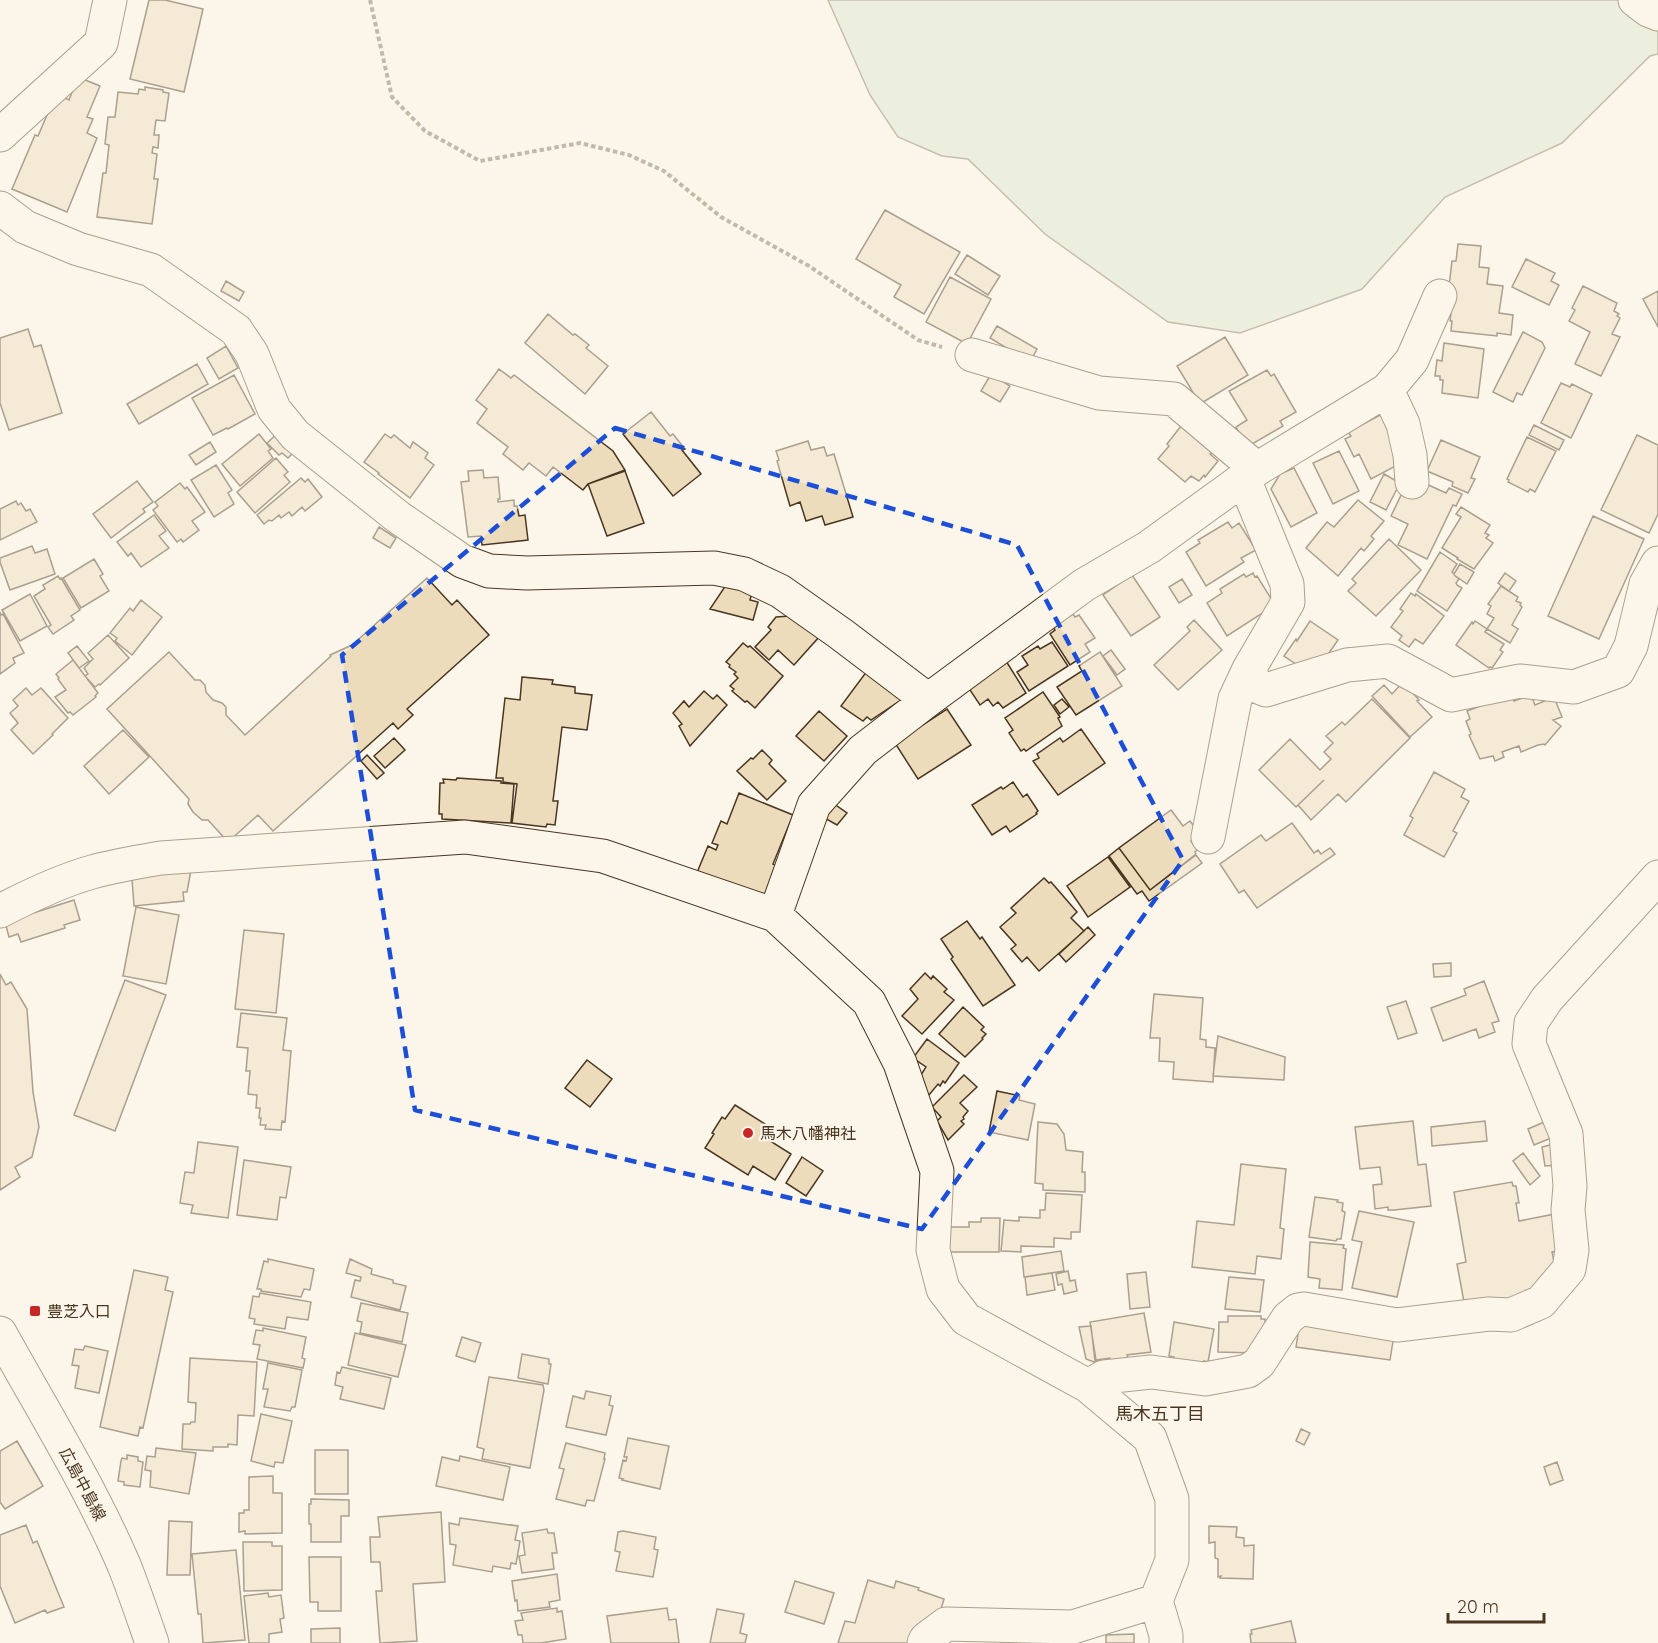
<svg xmlns="http://www.w3.org/2000/svg" width="1658" height="1643" viewBox="0 0 1658 1643" font-family="Quicksand,'Noto Sans JP',sans-serif">
  <rect width="100%" height="100%" fill="#fbf6e9"/>
  <path fill="#dce7d0" stroke="#887966" stroke-width="1.5" d="M828 0H1658V54L1650 56 1562 143 1445 197 1362 289 1240 333 1168 322 1045 234 968 159 942 156 898 137 870 95Z"/>
  <path fill="#ecdcbc" stroke="#4a3520" stroke-width="1.5" d="M149 0H165L203 9 184 92 130 79Z
    M78 77 100 86 87 117 93 119 87 133 97 138 67 212 12 189 35 135 38 136 56 94 69 100Z
    M145 87 163 90V92L169 93 165 121 156 120 154 135H159L158 148 153 147 152 153 157 154 154 179H158L152 224 97 217 103 173H106L109 145 105 144 108 117H115L118 92 138 94 139 89 145 90Z
    M885 210 960 252 924 314 894 297 901 285 856 259Z
    M1458 244 1481 246 1479 267 1489 268 1487 284 1503 286 1499 313 1513 315 1511 335 1497 333V336L1451 331 1452 321H1450L1451 313 1446 312 1452 261H1456Z
    M967 255 1000 276 988 295 955 274Z
    M1526 259 1555 273 1551 281 1559 285 1549 305 1512 287Z
    M950 277 991 299 967 344 926 322Z
    M226 281 244 292 239 301 221 291Z
    M1583 286 1617 303 1614 311 1619 314 1617 316 1620 318 1612 334 1620 337 1601 376 1575 364 1590 332 1569 321 1575 310 1572 308Z
    M1658 291V327L1643 299Z
    M548 314 573 335 575 334 589 345 586 348 608 366 585 394 525 343Z
    M997 326 1037 349 1030 362 990 338Z
    M28 329 34 347 41 345 62 413 9 430 0 403V338Z
    M1523 332 1542 342 1545 348 1522 395 1517 393 1513 402 1493 392Z
    M1225 337 1248 375 1200 404 1177 366Z
    M1444 343 1484 349 1478 398 1442 393 1443 380H1440V376H1435L1437 360 1442 361Z
    M226 346 238 368 219 379 207 358Z
    M197 364 208 384 139 424 127 404Z
    M499 369 511 378 514 375 613 451 625 470 588 484 583 490 553 467 546 476 529 463 523 470 503 454 508 447 477 423 487 409 476 400Z
    M1267 370 1271 376 1274 374 1296 412 1280 421 1283 426 1247 447 1236 427 1247 420 1229 391Z
    M991 374 1010 386 1000 402 981 391Z
    M234 375 255 414 228 429 227 428 213 435 192 398Z
    M1561 383 1570 387 1572 384 1592 394 1571 438 1541 423Z
    M651 412 670 436 673 434 685 449 682 450 701 474 673 496 623 434Z
    M1382 414 1407 460 1371 479 1359 454 1354 457 1345 439 1351 436 1348 432Z
    M1534 425 1564 440 1559 450 1529 435Z
    M1181 426 1212 452 1210 454 1218 461 1205 477 1204 475 1199 481 1191 476 1185 482 1158 459 1169 446 1167 444Z
    M279 432 296 450 288 458 282 453 279 455 267 443Z
    M259 434 271 449 268 451 273 458 240 486 222 464Z
    M385 434 391 438 394 435 410 448 413 442 428 453 425 458 434 465 410 498 378 474 379 473 364 462Z
    M1637 435 1658 445V514L1649 533 1601 510Z
    M1527 437 1556 451 1535 492 1530 489 1528 492 1508 482 1509 480 1507 479Z
    M1441 440 1480 457 1471 478 1475 479 1468 493 1452 486 1453 482 1427 471Z
    M808 441 811 450 824 447 827 456 834 454 853 517 825 525 822 516 806 521 800 502 790 506 777 461 779 460 776 451Z
    M210 442 216 452 196 465 189 455Z
    M1339 451 1359 491 1333 504 1313 463Z
    M276 458 288 472 284 475 290 482 255 513 237 492Z
    M216 465 232 490 228 493 234 504 214 517 191 480Z
    M1294 468 1317 513 1291 527 1271 489 1280 474Z
    M483 470 484 478 498 477 500 499H498V502L514 500V506H517L519 516 525 515 528 540 482 545 481 536 468 537 461 482 469 481 468 471Z
    M625 471 644 523 607 536 588 484Z
    M1384 474 1400 483 1386 510 1370 502Z
    M301 478 305 482 308 479 322 497 305 511 302 507 292 516 289 512 281 518 279 515 272 521 269 520 264 524 257 515Z
    M137 481 153 502 143 509 145 512 111 538 93 514Z
    M180 483 185 489 187 487 205 512 192 521 199 530 183 542 181 539 177 542 153 510 158 506 155 502Z
    M1424 483 1446 493 1449 488 1462 494 1456 506 1453 505 1427 559 1398 545 1408 524 1391 516 1405 487Z
    M1358 500 1384 521 1371 536 1374 539 1364 551 1361 548 1338 576 1306 548 1327 522 1334 527Z
    M16 501 18 505 21 503 26 511 30 509 37 522 0 540V509Z
    M1461 507 1490 525 1485 533 1489 535 1486 538 1493 543 1474 569 1457 559 1458 558 1442 548 1461 517 1456 514Z
    M154 515 166 531 159 536 169 548 141 567 131 553 128 556 117 542Z
    M1593 516 1644 539 1599 639 1548 616Z
    M1228 522 1232 528 1239 523 1256 550 1241 558 1244 562 1206 586 1186 552 1200 543 1198 540Z
    M379 527 396 538 390 548 373 538Z
    M1389 539 1421 570 1376 616 1348 591 1356 583 1352 579Z
    M32 546 35 553 47 549 55 574 10 590 0 562V558Z
    M1440 552 1457 564 1452 572 1454 574 1460 564 1474 572 1467 584 1454 575 1459 579 1456 583 1457 585 1462 588 1447 611 1417 591Z
    M94 559 103 574 100 576 109 591 81 608 63 578Z
    M1253 573 1255 577 1257 576 1275 605 1227 636 1207 603 1222 593 1220 589 1244 574 1246 577Z
    M1505 573 1516 581 1509 591 1498 583Z
    M1132 575 1160 617 1131 636 1103 595Z
    M58 576 60 579 61 578 80 610 71 616 74 620 53 634 48 627 51 625 34 596 45 589 43 585Z
    M427 578 452 605 457 600 489 635 407 709 413 715 398 729 393 723 273 831 258 815 228 842 208 820H202L193 812 188 804 189 799 107 709 169 652 195 680H200L205 685 206 692 213 700 222 703 226 707V715L245 735 331 656 330 655 352 645Z
    M730 579 754 585 750 600 758 602 753 620 710 609Z
    M1182 579 1192 595 1179 603 1169 587Z
    M1501 586 1518 597 1516 601 1521 603 1520 605 1522 607 1512 625 1518 629 1510 643 1487 629 1494 618 1487 614 1491 606 1488 604Z
    M1411 593 1415 596 1416 594 1444 616 1423 644 1415 639 1409 647 1399 640 1402 636 1391 627 1403 611 1400 609Z
    M30 594 47 626 20 641 2 610Z
    M141 600 162 617 132 655 115 641 117 638 110 633 130 608 133 611Z
    M0 612 1 615 3 614 24 653 13 658 15 663 0 674Z
    M1073 614 1075 617 1079 615 1095 638 1085 644 1090 652 1070 665 1050 634 1055 630 1053 627Z
    M790 616 819 637 794 665 778 650 769 660 755 647 771 630 768 627 776 617Z
    M1194 620 1222 650 1178 690 1154 665 1190 631 1187 627Z
    M1310 621 1338 640 1320 666 1303 669 1284 656 1296 639 1297 641Z
    M1475 621 1487 629 1485 632 1504 644 1500 650 1503 652 1492 668 1490 667 1489 668 1456 645 1472 622 1473 624Z
    M108 635 129 658 100 685 99 684 95 687 85 676 88 674 84 668 93 659 88 653Z
    M1052 642 1068 666 1029 691 1017 672 1028 665 1022 656 1038 646 1040 649Z
    M743 643 748 647 750 646 783 676 755 708 747 701 745 702 732 691 734 689 730 686 738 678 734 674 736 672 729 667 730 665 726 662Z
    M77 646 89 661 79 668 68 653Z
    M1111 650 1125 669 1117 675 1103 656Z
    M1100 652 1122 686 1076 715 1057 687 1082 671 1079 666Z
    M73 660 98 693 95 696 96 697 73 715 70 712 68 713 55 697 66 690 58 679 59 678 56 674Z
    M1006 661 1026 693 1003 708 998 702 993 706 988 699 980 705 968 687Z
    M870 667 907 696 871 720 867 717 863 721 841 706Z
    M522 677 553 680 552 684 575 687V693L592 695 587 730 562 727 553 801H558L555 825 547 824 546 827 512 823 517 784 503 782V778H496L505 698 520 700Z
    M1403 682 1419 700 1417 701 1432 717 1410 737 1372 696 1384 685 1392 694Z
    M26 688 32 695 41 688 68 718 52 734 53 735 33 754 11 730 18 723 10 713 18 706 13 700Z
    M704 691 713 699 717 695 727 705 690 746 679 726 682 724 673 713 684 701 689 707Z
    M1043 692 1060 717 1058 718 1062 726 1026 751 1024 749 1021 751 1009 733 1013 730 1005 718Z
    M1512 694 1514 701 1531 695 1535 705 1554 697 1562 717 1553 720 1561 726 1545 745 1544 744 1538 745 1521 752 1519 746 1502 752 1504 757 1495 761 1493 756 1480 759 1469 735 1471 734 1466 721 1470 719 1467 711Z
    M1062 699 1069 707 1060 714 1054 705Z
    M1372 699 1410 738 1346 802 1338 794 1311 820 1298 805 1324 780 1296 807 1259 770 1290 739 1320 770 1331 759 1324 752 1333 743 1326 736 1342 722 1345 725Z
    M947 709 971 745 918 779 895 743Z
    M819 711 847 736 824 761 796 736Z
    M1081 729 1105 763 1058 795 1033 761 1039 758 1037 754 1060 738 1063 742Z
    M123 730 149 757 109 794 84 766Z
    M394 738 405 750 385 768 374 756Z
    M762 750 772 760 769 764 786 781 767 800 737 771 751 758 753 759Z
    M367 755 384 773 377 779 361 761Z
    M1434 772 1465 789 1461 797 1469 801 1453 831 1457 833 1444 857 1404 835 1413 818 1410 816Z
    M457 778 501 781V783L514 784 511 823 442 819V814H439L440 783H444L443 779 456 780Z
    M1013 782 1023 797 1027 794 1038 811 1036 813 1037 814 1010 832 1006 826 992 835 972 805 1001 787 1003 789Z
    M739 793 793 815 773 864 779 866 767 896 696 875 708 846 716 850 718 845 712 843 721 821 727 824Z
    M827 799 847 813 837 825 821 816Z
    M1171 810 1183 826 1190 821 1200 834 1191 841 1197 850 1195 852 1196 854 1150 890 1119 848Z
    M1292 823 1314 853 1318 850 1321 854 1330 848 1335 854 1257 908 1244 890 1239 893 1220 864 1261 835 1266 841Z
    M1119 848 1150 890 1196 855 1202 863 1149 901 1142 891 1137 894 1109 856Z
    M1108 857 1130 887 1088 917 1067 886Z
    M191 870 187 892H183L184 901 134 906 132 879 136 876Z
    M1044 878 1049 883 1051 882 1077 912 1071 918 1084 931 1039 971 1027 957 1022 962 1011 949 1016 945 1000 927 1016 913 1011 908Z
    M74 900 80 920 64 925 65 928 21 942 18 934 9 937 5 922Z
    M136 907 179 915 166 984 123 976Z
    M967 921 980 939 982 937 1015 985 983 1006 951 959 953 957 941 939Z
    M1088 927 1095 935 1066 962 1059 954Z
    M244 930 284 934 276 1013 235 1009Z
    M1451 963V976L1434 977 1433 964Z
    M925 973 931 979 933 976 947 989 944 992 954 1000 922 1034 902 1016 918 999 910 989Z
    M0 974 6 985 11 982 27 1009 33 1092 39 1127 32 1157 15 1167 20 1177 0 1190Z
    M125 980 166 995 115 1131 74 1115Z
    M1484 981 1499 1021 1492 1023 1495 1032 1479 1038 1476 1029 1443 1041 1431 1008 1466 995 1464 989Z
    M1154 994 1203 998 1200 1039 1206 1040V1047L1215 1048 1213 1082 1173 1079 1174 1062 1159 1061 1160 1038H1150Z
    M1406 1001 1417 1033 1398 1039 1387 1007Z
    M963 1007 984 1027 981 1030 986 1034 982 1038 983 1039 965 1057 939 1034Z
    M241 1013 287 1018 283 1050 291 1051 285 1122 282 1121 281 1130 265 1129 266 1125H260L261 1118H259L260 1108H256L257 1095 248 1094 250 1071H246L248 1048 237 1047Z
    M1218 1036 1285 1057 1284 1080 1213 1076Z
    M927 1039 959 1063 945 1083 943 1081 940 1086 938 1084 929 1095 919 1087V1078L926 1067 913 1058Z
    M587 1060 612 1079 590 1107 565 1088Z
    M964 1075 977 1087 960 1103 968 1111 963 1117 964 1119 961 1121 964 1124 948 1140 937 1121 941 1117 932 1107Z
    M997 1091 1020 1096 1019 1100 1035 1104 1028 1140 989 1132Z
    M735 1105 773 1129 767 1139 791 1154 775 1180 753 1166 748 1175 705 1148 714 1134 712 1133 722 1117 725 1119Z
    M1549 1120 1556 1136 1534 1145 1528 1129Z
    M1413 1121 1418 1165 1426 1164 1431 1206 1394 1210H1388V1207L1375 1209 1373 1185 1382 1184 1380 1167 1360 1169 1355 1127Z
    M1485 1121 1487 1141 1432 1146 1431 1127Z
    M1038 1122 1057 1124 1064 1134 1066 1150 1083 1152 1082 1172H1085V1192L1043 1190V1184L1035 1183Z
    M198 1142 238 1147 228 1218 191 1213 193 1205 180 1203 185 1172 194 1173Z
    M1554 1144 1558 1165 1545 1166 1542 1147Z
    M1523 1153 1540 1176 1530 1185 1513 1161Z
    M802 1157 823 1171 806 1196 786 1183Z
    M244 1160 291 1167 286 1198 280 1197 277 1220 237 1215Z
    M1241 1164 1286 1169 1280 1228 1284 1229 1281 1259 1257 1256 1255 1274 1192 1267 1197 1221 1234 1225Z
    M1512 1182 1513 1186H1516L1519 1203H1516L1519 1221 1555 1214 1561 1251 1552 1252 1557 1277 1522 1300 1464 1302 1457 1264 1466 1262 1454 1192Z
    M1046 1193 1082 1195 1080 1232H1071V1239L1054 1238V1247L1021 1246V1252L1001 1251 1004 1220 1019 1221V1217L1040 1218V1210H1045Z
    M1315 1197 1338 1200 1337 1202 1343 1203 1342 1211 1345 1212 1341 1239H1337L1336 1241 1309 1237Z
    M1359 1211 1414 1222 1397 1297 1352 1288 1362 1242 1352 1240Z
    M981 1218H1000L999 1252H949L950 1227H969V1222H981Z
    M1310 1242 1344 1245 1343 1248 1346 1249 1342 1290 1319 1288 1320 1279 1308 1277Z
    M1061 1251 1064 1271 1024 1277 1022 1257Z
    M268 1259 314 1269 310 1290 304 1289 301 1297 261 1291V1289H257L264 1261 268 1262Z
    M350 1259 372 1269 371 1274 393 1280V1283L406 1286 400 1310 351 1297 355 1280 360 1281 361 1277 346 1273Z
    M134 1270 168 1277 165 1290 173 1292 143 1428 140 1427 138 1436 100 1427Z
    M1068 1271 1070 1281 1075 1280 1077 1291 1064 1294 1062 1284 1058 1285 1056 1274Z
    M1146 1272 1150 1307 1130 1309 1127 1274Z
    M1052 1273 1055 1290 1027 1295 1025 1277Z
    M1229 1277 1264 1280 1260 1312 1225 1309Z
    M260 1293 311 1302 308 1320 287 1317 285 1329 254 1324 255 1319 249 1318 253 1296 259 1297Z
    M361 1303 408 1313 402 1342 360 1333 362 1322 357 1321Z
    M1144 1313 1151 1352 1127 1355 1129 1361 1111 1364 1110 1358 1096 1360 1090 1322Z
    M1228 1316H1261V1319H1265V1345L1257 1353 1218 1352 1219 1322H1228Z
    M1174 1322 1214 1329 1208 1362 1204 1361 1203 1364 1174 1359V1357L1169 1356Z
    M1300 1322 1394 1335 1390 1360 1296 1347Z
    M1091 1326 1095 1361 1098 1360 1099 1364 1086 1359 1079 1327Z
    M263 1328 306 1337 302 1358 305 1359 303 1368 257 1359 260 1345 253 1344 256 1330 263 1331Z
    M355 1333 406 1345 398 1377 348 1365Z
    M462 1337 481 1343 475 1362 456 1356Z
    M85 1346 108 1351 99 1393 75 1388 79 1366 72 1365 75 1349 83 1350Z
    M522 1354 549 1359V1364H551L548 1384 518 1378Z
    M190 1358 257 1362 254 1416 238 1415 237 1445 228 1444V1447H213V1451L182 1449 183 1424H190L191 1422H195L196 1403 188 1402Z
    M268 1363 302 1370 295 1407H292L290 1411 264 1407 268 1389H263Z
    M342 1367 391 1378 384 1409 340 1399 343 1387 335 1385 337 1372 340 1373Z
    M489 1377 543 1385 544 1390 530 1468 482 1459 484 1449 477 1447Z
    M586 1391 611 1396 609 1405 613 1406 606 1435 566 1427 573 1396 584 1399Z
    M261 1414 292 1421 283 1463 275 1462 274 1467 251 1461Z
    M1301 1429 1310 1433 1304 1445 1296 1441Z
    M628 1438 669 1446 660 1489 622 1480 623 1479 619 1478 623 1460 626 1461 627 1457H624Z
    M17 1441 43 1486 5 1509 0 1502V1451Z
    M566 1443 605 1453 604 1459H605L594 1501 587 1500 585 1506 556 1499 564 1469 559 1468Z
    M156 1448 196 1453 189 1494 150 1487 151 1471 145 1470 147 1456 155 1457Z
    M315 1450H348V1494H315Z
    M127 1455 138 1457V1461L143 1462 140 1487 124 1485V1482L118 1481 121 1461 122 1458 127 1459Z
    M460 1456 510 1467 503 1500 436 1486 442 1457 459 1461Z
    M1557 1462 1563 1480 1550 1485 1544 1467Z
    M273 1476V1493H282V1533L245 1534V1531L239 1532V1513H244V1510H249V1477Z
    M311 1499 349 1500V1516H341V1542H311V1524H309V1504H311Z
    M441 1512 445 1582 413 1584 417 1641 380 1643 376 1591H382L380 1562H371L370 1537H380L378 1517Z
    M460 1518 518 1526 515 1540 520 1541 516 1564 511 1563 510 1569 493 1566 492 1572 453 1565 456 1545 450 1544 449 1523 459 1525Z
    M169 1521 192 1522 190 1575H167Z
    M26 1525 33 1543 37 1541 64 1607 47 1613 45 1610 15 1623 0 1586V1535Z
    M1209 1526 1237 1527 1236 1537 1244 1538V1546L1254 1545 1253 1579 1220 1578 1221 1576 1218 1577V1559L1215 1558V1542L1209 1543Z
    M547 1529 548 1533H554L557 1553H552L554 1569 522 1573 519 1556 525 1555 522 1533Z
    M623 1531 656 1537 654 1549 658 1550 653 1577 616 1571 620 1552 615 1551 618 1532Z
    M243 1542H272V1546H282V1590L244 1591Z
    M236 1550 245 1640 203 1643 201 1614H198L192 1554Z
    M309 1557H341V1611H318V1602H310Z
    M557 1574 560 1600 549 1602 550 1607 518 1611 517 1600 515 1601 512 1581Z
    M868 1580 894 1588 896 1581 919 1588 918 1590 944 1599 931 1643H838L845 1621 855 1623Z
    M795 1581 834 1593 824 1624 785 1612Z
    M268 1593 269 1597 281 1595 284 1618 280 1619 282 1632 269 1634V1643H249L244 1596Z
    M557 1608V1612L562 1611 566 1639 541 1643H523L522 1635H518L515 1621 523 1620 521 1613Z
    M667 1608 669 1620 676 1619 679 1643H611L607 1616Z
    M717 1609 744 1614 740 1633 747 1635 745 1643H710Z
    M1291 1621 1296 1643H1251L1250 1634H1252L1251 1630Z
    M340 1628V1643H311V1629Z
    M1134 1634V1643H1106V1635Z"/>
  <g fill="none" stroke-linecap="round" stroke-linejoin="round">
    <defs>
      <path id="minor" d="M1635 0 1648 10 1658 14
        M0 135 101 43 110 0
        M0 208 25 227 78 249 151 270 236 330 252 354 274 409 295 435 398 517 462 561 489 571 527 573 714 568 744 574 780 591 841 634 928 700
        M972 355 1099 393 1174 399 1257 469
        M1387 390 1403 424 1410 455 1412 482
        M1244 479 1287 584 1288 602 1249 669 1256 686 1266 690 1347 665 1388 661 1451 695 1520 681 1574 687 1618 671 1631 646 1646 584 1658 563
        M1208 837 1235 699 1249 669
        M0 911C29 896 60 881 92 872 114 866 138 862 161 858L465 837 603 856 775 915 869 1002 900 1063 937 1171 933 1250 943 1289 966 1319 1088 1386 1150 1438 1172 1499V1560L1156 1601 1073 1627 946 1624 926 1639 924 1643
        M775 915 814 805 863 750 928 700 1084 585 1149 547 1257 469 1387 390 1412 360 1440 296
        M1088 1386 1104 1377 1151 1372 1205 1379 1248 1371 1259 1363 1288 1318 1298 1310 1304 1309 1397 1325 1489 1314 1511 1315 1541 1302 1569 1269 1572 1250 1568 1210 1570 1186 1566 1134 1529 1044 1531 1023 1547 999 1658 877
        M1156 1601 1166 1635V1643"/>
      <path id="major" d="M0 1333C42 1409 89 1484 124 1565 134 1590 143 1617 152 1643"/>
    </defs>
    <use href="#minor" stroke="#4a3520" stroke-width="35"/>
    <use href="#major" stroke="#4a3520" stroke-width="35"/>
    <path stroke="#7f6f5c" stroke-width="4" stroke-dasharray="4.5 3" stroke-linecap="butt" d="M370 0 392 97 425 131 480 161 580 143 629 155 664 171 721 217 809 266 918 340 942 347"/>
    <use href="#minor" stroke="#fbf6e9" stroke-width="33"/>
    <use href="#major" stroke="#fbf6e9" stroke-width="33"/>
  </g>
  <path d="M0 0H1658V1643H0ZM615 428 1017 545 1183 860 922 1229 415 1110 342 655Z" fill="#fbf6e9" fill-opacity=".55" fill-rule="evenodd"/>
  <path fill="none" stroke="#1d4ed8" stroke-width="4.5" stroke-dasharray="12 8" stroke-linejoin="round" d="M615 428 1017 545 1183 860 922 1229 415 1110 342 655Z"/>
  <g fill="#c62828" stroke="#fbf6e9" stroke-width="2">
    <circle cx="748" cy="1133" r="6"/>
    <rect x="29" y="1305" width="12" height="12" rx="3"/>
  </g>
  <g text-anchor="middle" dominant-baseline="central" stroke-width="4.5" stroke-linejoin="round" paint-order="stroke">
    <g font-size="16" fill="#4a3520" stroke="#fbf6e9" text-anchor="start">
      <text x="760" y="1133">馬木八幡神社</text>
      <text x="47" y="1311">豊芝入口</text>
    </g>
    <g font-size="16" fill="#4a3520" stroke="#fbf6e9">
      <text transform="translate(83 1484) rotate(62)">広島中島線</text>
    </g>
    <g font-size="18" fill="#4a3520" stroke="#fbf6e9">
      <text x="1160" y="1413">馬木五丁目</text>
    </g>
  </g>
  <path d="M1448 1613v9h96v-9" fill="none" stroke="#4a3520" stroke-width="3"/>
  <text x="1457" y="1613" font-size="18" fill="#4a3520" stroke="#fbf6e9" stroke-width="4.5" paint-order="stroke">20 m</text>
</svg>
